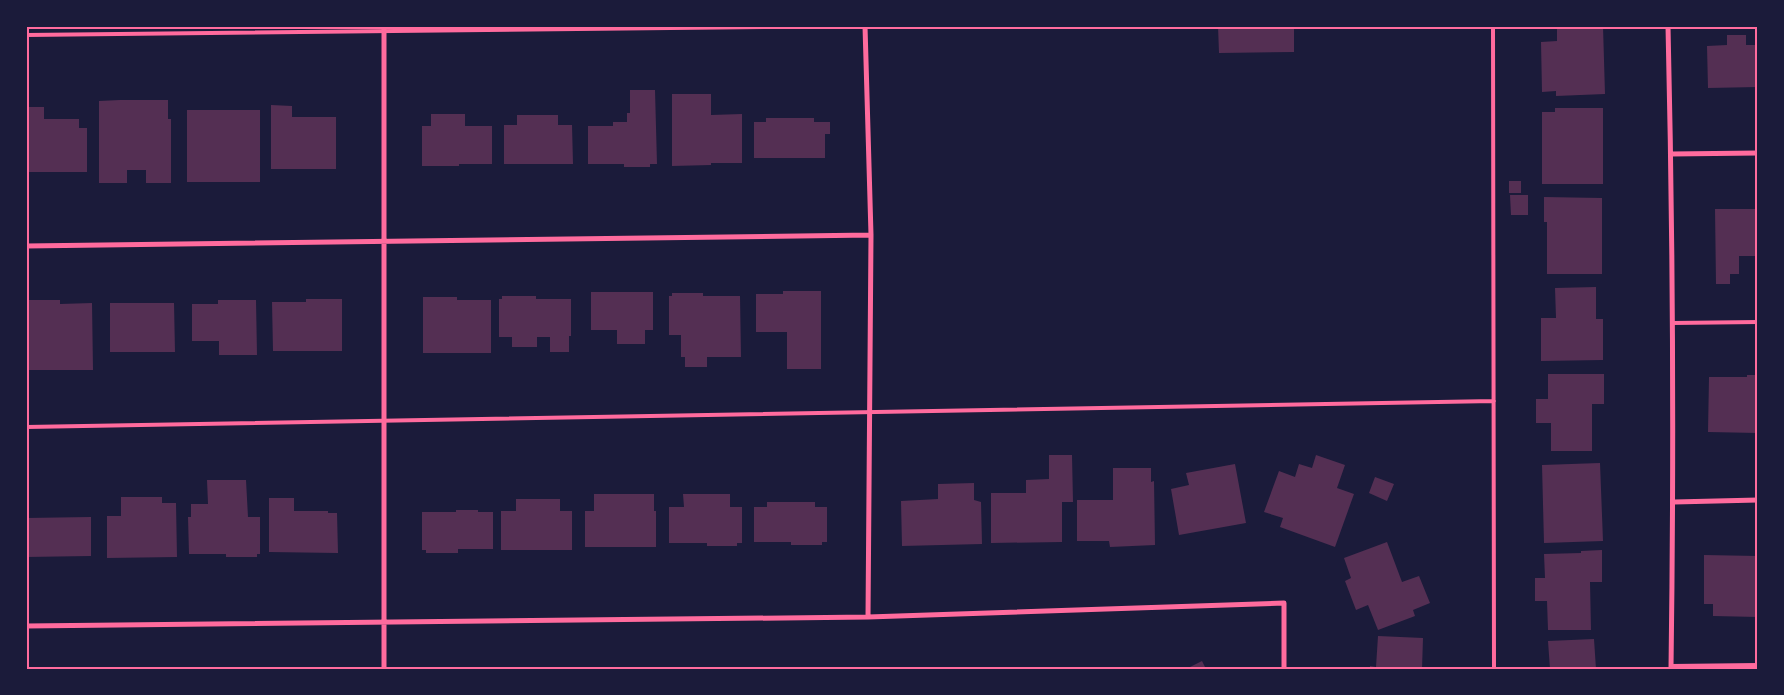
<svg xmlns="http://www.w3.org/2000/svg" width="1784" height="695" viewBox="0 0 1784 695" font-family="'Nunito Sans',sans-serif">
  <rect width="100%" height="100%" fill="#1b1b3a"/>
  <path fill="#542f53" d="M1218 26H1294V52L1219 53Z
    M1557 26H1603L1605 94 1556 96V91L1542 92 1541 42 1557 41Z
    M1727 35H1746V45H1758V87L1708 88 1707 46 1727 45Z
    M630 90H655L657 164H650V167H624V164H588V126H613V122H627V113H630Z
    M672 94H711V115L742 114V163H711V165L672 166Z
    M120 100H168V119H171V183H146V170H127V183H99V101Z
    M271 105 292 106V117H336V169H271Z
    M26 107H44V119H79V128H87V172H26Z
    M1555 108H1603V184H1542V112H1555Z
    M187 110H260V182H187Z
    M431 114H465V126H492V164H459V166H422V126H431Z
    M517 115H558V125H572L573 164H504V125H517Z
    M766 118H814V122H830V134H825V158H754V122H766Z
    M1509 181H1521V193H1509Z
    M1510 195H1528V215H1511Z
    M1544 197 1602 198V274H1547V222H1544Z
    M1715 209H1758V256H1739V274H1730V284H1716Z
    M1596 287V319H1603V360L1541 361V318H1556L1555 288Z
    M783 291H821V369H787V332H756V294H783Z
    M591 292H653V330H645V344H617V330H591Z
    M672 293H703V296H740L741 357H707V367H685V357H681V335H669V296H672Z
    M502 296H536V299H571V336H569V352H550V337H537V347H512V337H499V299H502Z
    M423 297H457V300H491V353H423Z
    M306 299H342V351H273L272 302H306Z
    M26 300H60V304L92 303 93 370H27Z
    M218 300H256L257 355H219V341H192V304H218Z
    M110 303H174L175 352H110Z
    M1548 374H1604V404H1592V451H1551V423H1536V399H1548Z
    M1747 375H1758V433L1708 432 1709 377H1747Z
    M1049 455H1072L1073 502H1062V542L991 543V493H1026V480L1049 479Z
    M1316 455 1345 465 1337 488 1354 494 1335 547 1280 527 1283 518 1264 512 1279 471 1295 477 1299 464 1312 468Z
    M1600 463 1603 541 1544 543 1542 465Z
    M1235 464 1246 523 1179 535 1171 489 1189 485 1186 473Z
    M1113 468H1151V482L1154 481 1155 545 1110 547 1109 541H1077V500H1113Z
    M1375 477 1394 484 1387 501 1369 493Z
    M207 480H246L248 517H260V554H257V557H226V554H189L188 517H191V504H208Z
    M974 483V500L981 502 982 544 902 546 901 501 938 499V484Z
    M594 494H654V511H656V547H585V511H594Z
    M683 494H730V507H742V543H737V546H707V543H669V507H684Z
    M121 497H162V503H176L177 557 107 558V516H121Z
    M269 498H294V511H328V513H337L338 553 269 552Z
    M516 499H560V511H572V550H501V511H516Z
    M767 502H815V507H827V542H822V545H791V542H754V507H767Z
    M456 510H478V512H493V549H458V553H426V550H422V512H456Z
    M91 517V556L26 557V518Z
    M1387 542 1402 582 1419 576 1430 603 1413 610 1415 616 1378 630 1368 605 1356 610 1345 581 1351 578 1344 558Z
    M1602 550V582H1590L1591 630H1548L1547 601H1535V578H1545L1544 554 1581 553V551Z
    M1704 555 1758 556V617L1713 616V604H1704Z
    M1378 636 1423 638 1422 669H1370V666L1376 667Z
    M1594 639 1596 669H1550L1548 641Z
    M1202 661 1206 669H1186Z"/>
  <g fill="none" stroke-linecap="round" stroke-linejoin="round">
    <path stroke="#ff6b9d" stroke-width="4" d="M1493 26 1494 669
      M26 35 863 26
      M1672 323 1758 322
      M26 427 1494 401
      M1671 666 1758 665"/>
    <path stroke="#ff6b9d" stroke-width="5" d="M384 26V669
      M865 26 871 235 868 617
      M1668 26C1673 240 1674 455 1671 669
      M1671 154 1758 153
      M26 246 871 235
      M1674 502 1758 500
      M26 626 868 617 1284 603V669"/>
  </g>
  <rect width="1784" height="695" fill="none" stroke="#1b1b3a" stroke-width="55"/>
  <rect x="28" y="28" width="1728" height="640" fill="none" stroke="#ff6b9d" stroke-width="2"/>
</svg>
